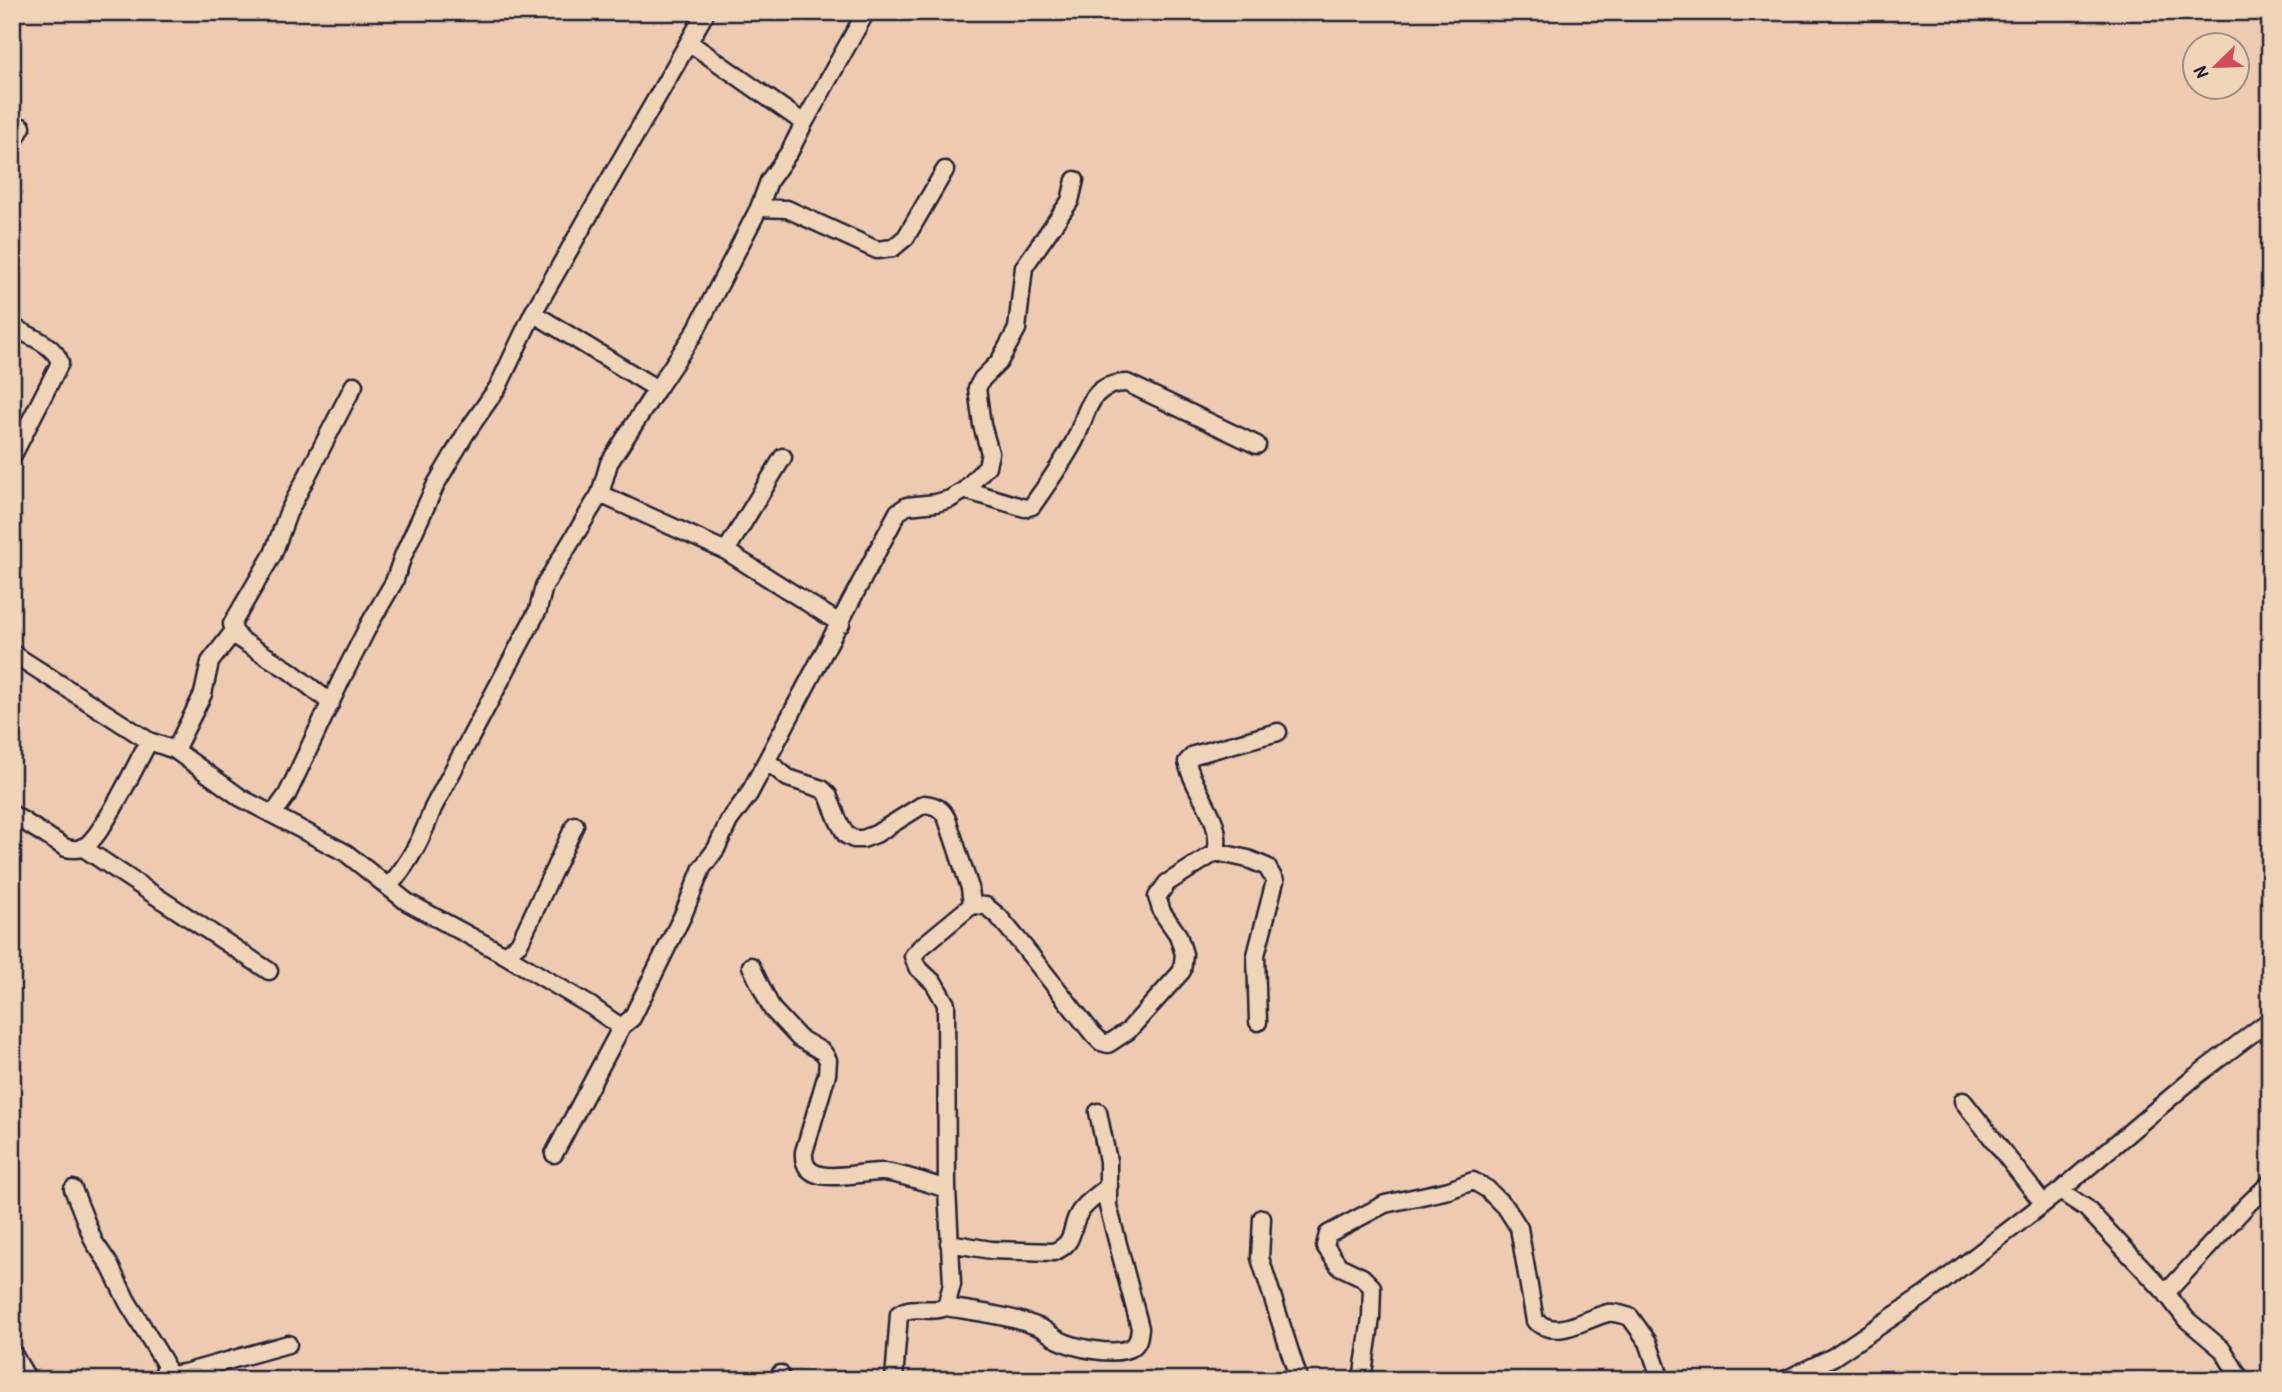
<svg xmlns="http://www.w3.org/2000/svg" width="2282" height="1392" viewBox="0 0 2282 1392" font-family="'Patrick Hand',sans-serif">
  <rect width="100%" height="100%" fill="#eecbb0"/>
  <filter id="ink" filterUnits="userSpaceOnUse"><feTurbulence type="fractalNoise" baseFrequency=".0143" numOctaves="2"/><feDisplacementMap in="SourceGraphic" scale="14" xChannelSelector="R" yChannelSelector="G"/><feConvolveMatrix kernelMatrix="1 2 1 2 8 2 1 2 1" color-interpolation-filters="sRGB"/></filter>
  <g filter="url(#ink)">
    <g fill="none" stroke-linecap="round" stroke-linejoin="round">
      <defs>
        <path id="minor" d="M690 43 804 123
          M12 145 22 127
          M759 208 787 209 877 250 893 248 906 237 945 170
          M533 313 657 389 695 332 759 208 769 181 790 151 804 123 866 12
          M12 327C28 335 56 345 60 363L12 457
          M965 490 1025 508 1032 506C1046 486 1062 464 1074 442 1088 415 1087 383 1127 383L1257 445
          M600 494 726 551 841 624
          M726 551 783 457
          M12 653 149 741 175 750 241 798 346 853 407 902 505 955 591 1006 615 1023 622 1026
          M331 703 290 671 241 640 234 631 232 624 273 554 288 513 354 385
          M175 750 203 694 210 662 234 631
          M767 761 788 778 822 789 828 795 838 820 846 835 854 839H863L876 834 924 804C936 805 942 809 947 819L970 888 972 905
          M12 814 66 848C74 850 80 850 87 845 106 829 135 766 149 741
          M273 814 287 795 343 676 370 623 394 582 403 556 436 484 466 433 498 387 533 313 706 12
          M82 847 269 971
          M1216 852C1224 819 1193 792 1187 762L1194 755 1278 732
          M389 886C410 862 422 838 433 808L538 610 544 586 600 494 609 463 657 389
          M505 955 519 944 575 825
          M751 966 772 1009 799 1038 823 1052 828 1060 827 1074 804 1152C801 1192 862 1170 883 1172 904 1174 926 1183 947 1189
          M1963 1101 2043 1203
          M554 1154 622 1026 632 1018 683 915 702 868 716 849 729 821 749 794 898 512 907 506 936 503 950 499 965 490 987 466 990 453 982 425 977 388 982 379 999 362 1017 329 1024 267 1070 201 1075 180
          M73 1189 94 1242 109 1264 127 1301 164 1362C167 1371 163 1376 155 1380
          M2060 1191 2086 1208 2166 1293 2186 1319 2223 1350 2241 1380
          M1262 1218 1260 1258 1299 1380
          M949 1243 991 1250 1053 1252C1079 1243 1068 1223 1083 1208 1090 1200 1100 1193 1109 1186
          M2166 1293 2248 1204 2270 1183
          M946 1307C976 1312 1013 1316 1041 1328 1047 1331 1053 1337 1059 1340 1075 1348 1116 1357 1132 1347 1139 1343 1139 1335 1140 1328L1108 1206V1161L1098 1112
          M12 1352 28 1380
          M780 1374V1380
          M162 1376 184 1373 288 1344
          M894 1380 899 1314C914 1304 931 1314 946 1307L952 1284 947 1189 946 1004 934 983 917 967 913 956 920 948 972 905 986 906 999 917 1020 942 1093 1034 1101 1042 1108 1044 1128 1031 1182 971 1184 954 1178 935 1162 912 1157 897 1167 883 1216 852 1248 859 1267 867 1275 881 1256 955 1258 1022
          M1362 1380 1371 1318 1372 1287 1362 1277 1339 1266 1325 1246 1328 1234 1385 1204 1449 1190 1473 1181 1487 1189 1507 1209 1519 1228 1535 1321C1559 1340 1583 1319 1608 1313 1615 1312 1623 1315 1630 1317L1648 1342 1661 1380
          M1785 1380 1833 1357 1925 1295 2060 1191 2196 1076 2270 1020"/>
      </defs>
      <use href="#minor" stroke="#22223b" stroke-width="21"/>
      <use href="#minor" stroke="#f0d4b7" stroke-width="16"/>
    </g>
  </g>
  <rect width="2282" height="1392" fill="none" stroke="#f0d4b7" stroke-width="42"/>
  <rect x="21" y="21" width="2240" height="1350" fill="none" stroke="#22223b" stroke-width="2.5" filter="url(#ink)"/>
  <g transform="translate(2216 66) rotate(247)"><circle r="33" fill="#f0d4b7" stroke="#9e8d85" stroke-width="2"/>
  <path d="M0-5L12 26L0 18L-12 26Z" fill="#d1495b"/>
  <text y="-10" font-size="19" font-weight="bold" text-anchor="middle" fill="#22223b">N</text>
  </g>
</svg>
